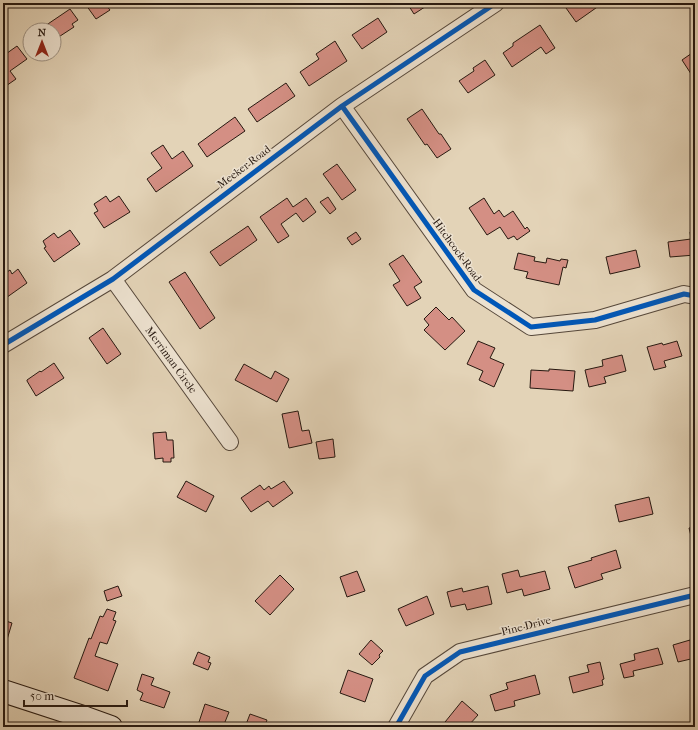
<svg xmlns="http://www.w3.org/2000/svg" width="698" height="730" viewBox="0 0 698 730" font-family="'IM FELL French Canon',serif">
  <rect width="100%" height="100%" fill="#e3d3b7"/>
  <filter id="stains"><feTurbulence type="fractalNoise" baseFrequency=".005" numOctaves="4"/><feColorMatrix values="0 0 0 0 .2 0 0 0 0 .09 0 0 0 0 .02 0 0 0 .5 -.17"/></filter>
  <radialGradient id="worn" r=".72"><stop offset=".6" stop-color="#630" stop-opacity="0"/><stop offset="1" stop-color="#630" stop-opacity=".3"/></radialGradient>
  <path fill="#d48f84" stroke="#261810" d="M89 3H108L106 5 110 10 96 19 86 5Z
    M407 3H431L414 14Z
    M569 3H603L576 22 566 8V5Z
    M70 9 78 20 72 24 74 27 54 40V30H39Z
    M378 18 387 32 362 49 352 35Z
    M540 25 555 48 546 54 541 47 512 67 503 53 513 46V43Z
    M335 41 347 61 309 86 300 72 319 59 316 54Z
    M17 46 27 59 10 71 16 79 3 88V56Z
    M695 51V80L682 60Z
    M485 60 495 75 468 93 459 81 474 71 473 68Z
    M286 83 295 96 257 122 248 109Z
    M422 109 439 134H441L451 149 437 158 427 144 425 145 407 119Z
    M235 117 245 131 207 157 198 144Z
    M163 145 172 159 183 151 193 166 156 192 147 179 162 168 151 153Z
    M337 164 356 190 342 200 323 174Z
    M106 196 110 202 119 196 130 212 104 228 94 213 98 211 94 204Z
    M328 197 336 209 330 214 320 202Z
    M287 198 293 207 306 198 316 212 303 222 296 213 281 224 289 236 278 243 260 217Z
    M484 198 494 214 499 210 504 217 513 211 525 229 527 227 530 231 517 240 514 236 508 239 500 227 487 235 469 208Z
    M248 226 257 240 220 266 210 252Z
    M70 230 80 244 54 262 44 248 46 247 43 241 54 233 58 238Z
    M695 231V255L670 257 668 242 691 239 690 232Z
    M356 232 361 239 352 245 347 238Z
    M636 250 640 267 610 274 606 257Z
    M518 253 535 257 534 261 546 263 547 258 560 261 561 259 568 260 566 268 563 267 559 285 526 278 528 272 514 269Z
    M403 255 422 282 414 287 421 298 407 306 393 285 400 281 389 264Z
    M18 269 27 283 3 300V279L6 277 4 274 10 270 12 274Z
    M185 272 215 318 200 329 169 282Z
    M436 307 449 320 452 317 465 331 445 350 424 330 429 325 424 319Z
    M103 328 121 354 107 364 89 338Z
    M478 341 495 348 490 358 504 364 494 387 479 380 483 371 467 364Z
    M677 341 682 356 664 361 666 367 654 370 647 347 662 343 663 345Z
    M622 355 626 371 604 377 606 383 589 387 585 370 603 366 602 360Z
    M54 363 64 378 36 396 27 381V380L40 371 41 372Z
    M244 364 271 379 275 371 289 379 277 402 235 380Z
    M549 369 575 371 573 391 530 388 531 370 549 371Z
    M298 411 302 431 309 430 312 443 289 448 282 414Z
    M166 432 167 440H173L174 458H171V462H163V458L155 459 153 433Z
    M333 439 335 457 319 459 316 442Z
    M186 481 214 496 206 512 177 497Z
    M284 481 293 493 273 507 268 501 251 512 241 498 260 485 264 490 269 486 271 489Z
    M649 497 653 514 619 522 615 505Z
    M695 527V552L689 528Z
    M616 550 621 568 601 574 603 579 575 588 568 567 592 560 591 558Z
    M518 570 520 577 545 571 550 589 524 596 522 589 507 593 502 574Z
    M357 571 365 591 347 597 340 577Z
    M280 575 294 589 270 615 255 601Z
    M118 586 122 596 107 601 104 591Z
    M488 586 492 604 467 610 465 604 451 607 447 592 462 588 463 592Z
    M427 596 434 614 406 626 398 609Z
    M107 609 116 612 113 620 116 621 107 644 100 642 95 656 118 664 108 691 74 678 89 638 91 639 100 616 103 617Z
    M3 620 12 623 6 643H3Z
    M695 638V658L678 662 673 645 690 640 692 647 695 646 693 639Z
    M371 640 383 651 379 655 380 657 372 665 359 654Z
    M658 648 663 664 633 671 634 676 624 678 620 664 635 660 634 654Z
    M198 652 210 657 208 662 211 663 208 670 193 664Z
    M600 662 604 679 602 680 603 685 573 693 569 677 589 672 587 665Z
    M348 670 373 679 365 702 340 693Z
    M142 674 154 678 151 685 170 692 164 708 140 700 143 693 137 690Z
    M535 675 540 694 514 701 515 706 495 711 490 695 508 689 506 683Z
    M462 701 478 715 469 725 472 727H441Z
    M205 704 229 712 223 727H213L199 722Z
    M250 714 267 720 265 725 270 727H245Z"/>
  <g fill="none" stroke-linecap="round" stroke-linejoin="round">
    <defs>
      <path id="street" d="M342 106 474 290 531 327 595 320 684 294 695 296
        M113 279 230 442
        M3 345 113 279 342 106 496 3
        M396 727 425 676 460 652 695 595"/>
      <path id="secondary" d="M3 691 86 718 111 727"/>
    </defs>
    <use href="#street" stroke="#55473a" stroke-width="18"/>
    <use href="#secondary" stroke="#261810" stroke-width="24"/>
    <use href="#street" stroke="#ede2d0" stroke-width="16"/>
    <use href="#secondary" stroke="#ede2d0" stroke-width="22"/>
    <defs>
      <path id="cycleway" d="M342 106 474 290 531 327 595 320 684 294 695 296
        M3 345 113 279 342 106 496 3
        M396 727 425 676 460 652 695 595"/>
    </defs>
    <use href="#cycleway" stroke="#ede2d0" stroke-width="8"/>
    <use href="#cycleway" stroke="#0057b8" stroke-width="5"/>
  </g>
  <g text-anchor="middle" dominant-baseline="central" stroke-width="3" stroke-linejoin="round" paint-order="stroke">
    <g font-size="11" fill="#261810" stroke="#ede2d0">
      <text transform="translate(244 167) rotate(-37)">Meeker Road</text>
      <text transform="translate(457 250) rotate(54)">Hitchcock Road</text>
      <text transform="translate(171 360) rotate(54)">Merriman Circle</text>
      <text transform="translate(526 626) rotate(-14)">Pine Drive</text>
    </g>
  </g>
  <rect width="698" height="730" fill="none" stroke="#e3d3b7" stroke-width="16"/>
  <rect x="4" y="4" width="690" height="722" fill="none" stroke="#261810" stroke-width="2"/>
  <rect x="8" y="8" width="682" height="714" fill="none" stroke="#261810"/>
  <g transform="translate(42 42)"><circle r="19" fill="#ede2d0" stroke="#9d9183"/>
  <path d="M0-3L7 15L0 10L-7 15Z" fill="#8f2418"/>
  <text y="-6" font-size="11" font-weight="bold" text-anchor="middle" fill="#261810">N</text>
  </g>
  <path d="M24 700v6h103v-6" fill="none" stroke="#261810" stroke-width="2"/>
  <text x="30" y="700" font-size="12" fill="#261810" stroke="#ede2d0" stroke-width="3" paint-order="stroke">50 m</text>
  <rect width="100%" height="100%" filter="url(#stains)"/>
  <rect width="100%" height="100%" fill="url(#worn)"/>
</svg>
